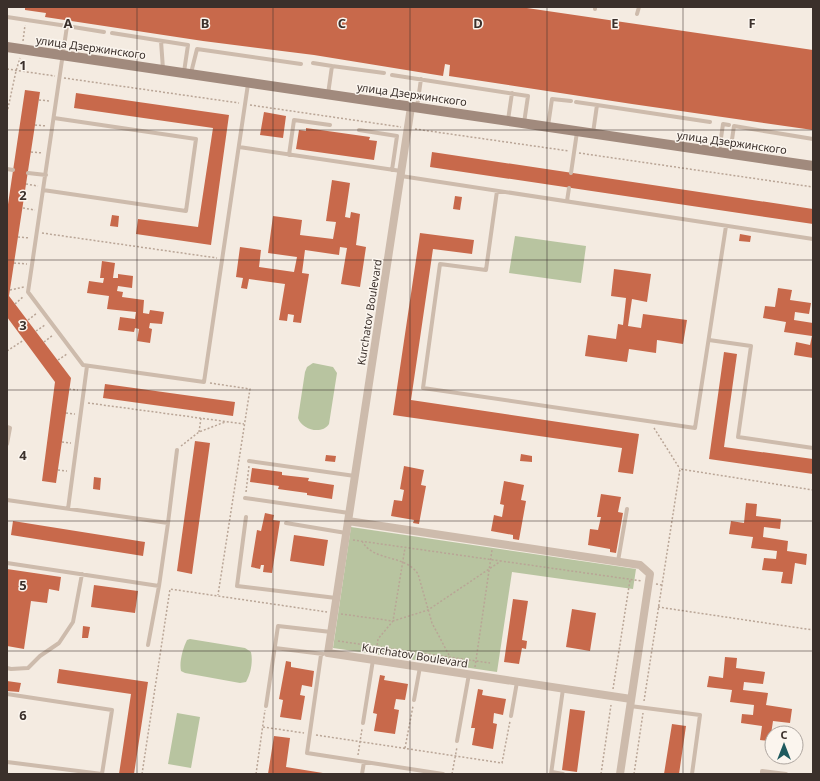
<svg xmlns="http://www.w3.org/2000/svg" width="820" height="781" viewBox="0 0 820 781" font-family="'Noto Sans',sans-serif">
  <rect width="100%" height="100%" fill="#f4ebe1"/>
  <path fill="#b8c4a0" d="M515 236 586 246 581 283 509 273Z
    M313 363 333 367 337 373 329 424C322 435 302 430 298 418L305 372 307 367Z
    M351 527 636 569 633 589 512 572 497 672 333 648Z
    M190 639 245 648 251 652C253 661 251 674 246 682L240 683 185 673 181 671C179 662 183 648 187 640Z
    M177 713 200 717 191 768 168 764Z"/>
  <path fill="#c8694b" d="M25 7H520L813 50V130L632 104 449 76 450 65 445 64 443 76 314 55 203 41 45 17 46 13 25 10Z
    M25 90 40 92 9 296 71 378 56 483 42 481 55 382 7 317V211Z
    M76 93 229 115 211 245 136 234 138 219 198 227 213 128 74 108Z
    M264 112 286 116 283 138 260 135Z
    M306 128 370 137 369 140 377 141 374 160 296 149 299 130 306 131Z
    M432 152 813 209V224L430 167Z
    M332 180 350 183 345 217 350 218 351 212 360 214 356 245 366 247 360 287 341 284 347 248 340 247 339 255 305 250 302 273 309 274 301 323 293 322 294 315 288 314 287 321 279 320 285 284 249 279 247 289 241 288 243 278 236 277 240 247 261 250 259 267 294 272 297 257 268 253 273 216 302 220 300 235 333 239 336 222 326 221Z
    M455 196 462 197 460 210 453 209Z
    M112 215 119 216 118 227 110 226Z
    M420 233 474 240 472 254 433 249 411 400 639 434 633 474 618 472 622 448 393 415Z
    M740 234 751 236 750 242 739 241Z
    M102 261 115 263 113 278H118V274L133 276 132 288 118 286 117 291 123 292 122 297 144 300 143 313 149 314 150 310 164 312 162 324 150 323 149 328 152 329 150 343 137 341 139 329 135 328 134 332 118 330 120 317 135 319 136 312 107 309 109 296 87 293 89 281 103 283 104 278H100Z
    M614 269 651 274 647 302 632 299 628 326 641 328 643 314 687 320 683 344 657 340 656 353 629 349 627 362 585 356 588 335 616 339 618 324 623 325 626 298 611 296Z
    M778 288 792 290 790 300 811 303 809 314 795 312 794 320 813 323V358L794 355 796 342 810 345 812 336 784 332 786 322 763 318 765 306 775 307Z
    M724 352 737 354 724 447 813 459V474L709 459Z
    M105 384 235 402 233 416 103 398Z
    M195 441 210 443 192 574 177 571Z
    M521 454 532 456V462L520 461Z
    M326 455 336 456 335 462 325 461Z
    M404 466 424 470 421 485 426 486 419 524 413 523 414 520 391 516 394 500 402 501 404 490 400 489Z
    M252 468 282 472V475L309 478 308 481 334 485 332 499 307 495V493L278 489 279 486 250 482Z
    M94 477 101 478 100 490 93 489Z
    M504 481 524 485 521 500 526 501 519 540 513 539V535L491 531 494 515 502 517 504 505 500 504Z
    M601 494 621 497 618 512 623 513 616 553 610 552V549L588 545 590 529 598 530 601 517H597Z
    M746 503 757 504 756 516 781 519 780 529 764 527 763 537 788 541 787 551 807 554 806 565 795 563 792 584 781 583 783 572 762 570 764 558 776 559 777 551 751 548 753 537 729 534 731 521 744 523Z
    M265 513 274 515 273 520 280 521 272 573 263 572 264 565H261L260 569 251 567 257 530 261 531Z
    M13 521 145 542 143 556 11 535Z
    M294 535 328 540 324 566 290 561Z
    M7 569 61 577 59 591 49 589 47 603 31 601 24 649 7 646Z
    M94 585 138 591 135 613 91 607Z
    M513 599 528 601 522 640 527 641 526 649 522 648 519 664 504 662Z
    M572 609 596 613 590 651 566 647Z
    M83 626 90 627 88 638H82Z
    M725 657 737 658 736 668 765 672 763 684 744 682 743 690 768 693 766 705 792 709 790 723 773 721 770 741 760 740 762 726 741 723 742 714 753 715 754 705 730 702 732 690 707 687 709 676 723 678Z
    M286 661 291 662V667L314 671 312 687 302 685 300 695 305 696 301 720 280 717 283 700 279 699Z
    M59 669 148 682 134 774H119L131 694 57 683Z
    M380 675 385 676 384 680 408 684 405 700 396 699 394 709 399 710 395 734 374 731 377 714 373 713Z
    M7 681 21 683 19 692 7 691Z
    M478 689 483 690 482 695 506 699 503 715 494 713 493 723 497 724 493 749 472 745 475 728H471Z
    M570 709 585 711 577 772 562 770Z
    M672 724 686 726 679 774H664Z
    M274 736 290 738 286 767 329 774H268Z"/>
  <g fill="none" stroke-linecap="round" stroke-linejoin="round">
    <path stroke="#b9a596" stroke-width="1.5" stroke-dasharray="2 2" stroke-linecap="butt" d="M23 41 25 25
      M7 69 55 76
      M64 78 239 103
      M39 100 50 101
      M250 105 401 127
      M7 113 16 71 20 58
      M35 125 47 126
      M415 129 569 151
      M31 152 43 153
      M579 153 813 187
      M26 184 38 186
      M23 208 35 210
      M42 233 217 258
      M18 237 30 238
      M14 263 27 264
      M10 290 24 287
      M15 304 24 296
      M28 320 37 313
      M36 331 45 325
      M44 342 53 335
      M7 351 24 340
      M58 360 67 354
      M210 383 250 389 218 595
      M69 389 78 390
      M88 403 244 424
      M66 413 75 414
      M654 428 680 469
      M199 432 201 418
      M62 442 71 443
      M181 446 199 432 225 422
      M58 470 67 471
      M246 492 249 466
      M353 540 501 561
      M362 541C373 562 405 554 418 574L432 623 450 657 449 664
      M656 584 662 585
      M658 607 813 630
      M341 614 393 621 428 610 501 561 642 581
      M338 641 490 663
      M376 653 378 639 393 621 405 548
      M475 667 492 550
      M613 689 630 580
      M644 701 680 469 813 490
      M263 727 304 733
      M316 735 502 763 510 721
      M405 748 413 706
      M358 755 362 729
      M142 774 170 589 327 612
      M256 774 265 710
      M452 774 457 747
      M601 774 611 705
      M634 774 643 713"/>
    <path stroke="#cdbbac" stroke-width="4" d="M595 9V7
      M637 14 639 7
      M7 17 67 26
      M104 32 67 26 28 292 83 365 204 382 248 84
      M112 33 188 45 184 72
      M161 41 163 69
      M313 63 332 66
      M191 73 197 49 301 64
      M392 75 528 96 524 123
      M328 94 332 66 384 73
      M576 102 597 105
      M417 107 421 79
      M508 120 512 93
      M548 126 552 99 571 101
      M359 130 397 136 392 170
      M593 133 597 105 710 122
      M239 147 401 171
      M719 152 723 124 729 125
      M730 153 734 126 813 139
      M289 155 294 120 330 125
      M7 169 13 170
      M28 173 46 175
      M571 173 577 132
      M401 176 813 239
      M43 190 186 211 196 139 54 118
      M497 191 486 270 440 264 423 388 695 428 726 226
      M567 201 569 188
      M709 340 751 346 738 437 813 448
      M7 427 10 428 7 444
      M249 461 355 476
      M245 498 349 513
      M7 500 168 523 177 450
      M68 509 87 366
      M246 517 237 586 336 598
      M286 523 346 533
      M618 561 627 509
      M7 563 159 586 168 523
      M148 645 159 586
      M275 648 323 654
      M321 655 307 753 443 774
      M7 668 11 669 28 668 40 656 59 643 73 622 82 574
      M7 694 112 710 102 774 7 762
      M414 700 420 667
      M266 706 278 626 331 632
      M630 706 700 715 692 774
      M511 716 517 682
      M363 723 373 660
      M457 741 469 674
      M552 772 563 774
      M362 774 364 762
      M551 774 563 689
      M762 774V771L786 774"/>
    <path stroke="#cdbbac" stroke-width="8" d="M411 107 328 653 631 699
      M348 521 640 565 650 574 620 774"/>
    <path stroke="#a18a7d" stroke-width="10" d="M7 47 813 166"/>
  </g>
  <path fill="none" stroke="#3b302b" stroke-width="1" stroke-opacity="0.55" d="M137 7V774M273 7V774M410 7V774M547 7V774M683 7V774M7 130H813M7 260H813M7 390H813M7 521H813M7 651H813"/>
  <g text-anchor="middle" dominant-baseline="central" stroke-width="3" stroke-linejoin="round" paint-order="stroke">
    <g font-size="11" fill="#3b302b" stroke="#fbf5ee">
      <text transform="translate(91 47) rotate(8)">улица Дзержинского</text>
      <text transform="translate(412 94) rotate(8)">улица Дзержинского</text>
      <text transform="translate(732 142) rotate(8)">улица Дзержинского</text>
      <text transform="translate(369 312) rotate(-81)">Kurchatov Boulevard</text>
      <text transform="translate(415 655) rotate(9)">Kurchatov Boulevard</text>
    </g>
  </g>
  <g font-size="13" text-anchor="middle" font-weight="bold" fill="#3b302b" stroke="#fbf5ee" stroke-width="3" stroke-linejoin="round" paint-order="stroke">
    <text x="68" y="28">A</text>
    <text x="205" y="28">B</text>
    <text x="342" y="28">C</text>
    <text x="478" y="28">D</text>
    <text x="615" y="28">E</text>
    <text x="752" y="28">F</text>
    <text x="23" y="70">1</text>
    <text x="23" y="200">2</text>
    <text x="23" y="330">3</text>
    <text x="23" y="460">4</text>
    <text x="23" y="590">5</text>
    <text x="23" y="720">6</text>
  </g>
  <rect width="820" height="781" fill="none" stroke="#3b302b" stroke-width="16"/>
  <g transform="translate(784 745)"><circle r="19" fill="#fbf5ee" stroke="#aea6a0"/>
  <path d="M0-3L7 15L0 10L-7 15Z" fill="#1f5a5e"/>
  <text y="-6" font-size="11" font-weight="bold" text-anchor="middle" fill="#3b302b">С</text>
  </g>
</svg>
